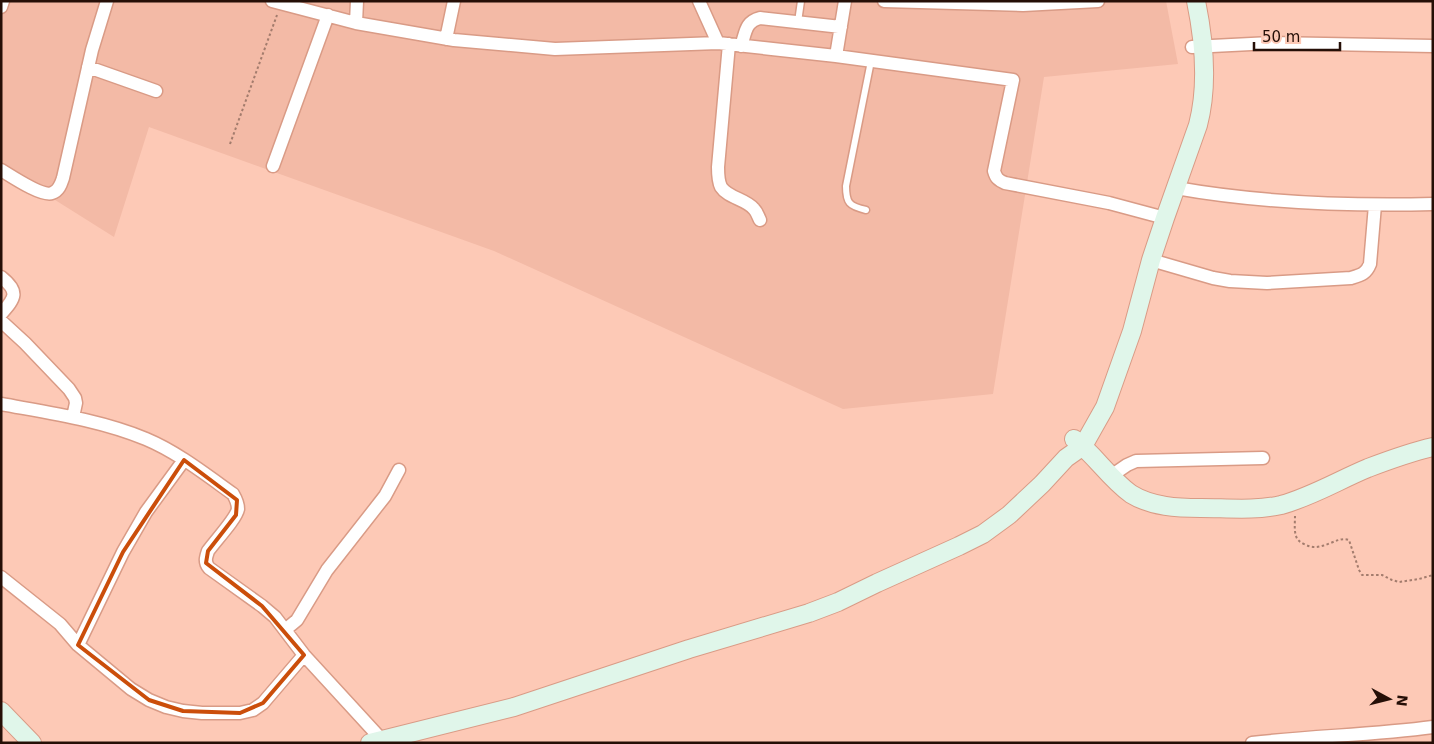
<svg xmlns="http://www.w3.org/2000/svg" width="1434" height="744" viewBox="0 0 1434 744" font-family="'DejaVu Sans',sans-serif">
  <rect width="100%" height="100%" fill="#fdc9b6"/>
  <path fill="#f3baa6" d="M1 1H1166L1178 64 1044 77 993 394 843 409 494 251 149 127 114 237 1 166Z"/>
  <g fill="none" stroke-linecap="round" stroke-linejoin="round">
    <defs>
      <path id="lane" d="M798 22 801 1
        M866 210C849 206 846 203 846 186L871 61"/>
      <path id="street" d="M272 1 356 23 357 1
        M884 1 1023 5 1098 1
        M1 7 3 1
        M356 23 454 40 555 49 718 43 699 1
        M446 39 454 1
        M718 43 836 56 1013 80 994 171C996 178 998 180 1005 183L1109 203 1165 218
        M729 44 718 167C718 173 718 181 721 187 728 198 746 199 754 209 757 212 758 216 760 220
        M741 46C746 32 745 22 760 18L841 27
        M1192 47 1271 43 1433 46
        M836 56 845 1
        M88 67 156 91
        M273 166 328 15
        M1 170C11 176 42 197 52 193 59 191 61 184 63 178L92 50 107 1
        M1176 188C1260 203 1347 206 1433 204
        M1151 260 1213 278 1230 281 1267 283 1351 278C1361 275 1366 274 1370 264L1375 205
        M1 277C20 292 15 298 1 314
        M1 321 25 343 69 389 75 398 76 403 73 417
        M1 404C50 413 100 420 146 439 177 452 205 474 233 494 236 499 238 503 238 509 236 519 215 541 208 551 206 557 204 562 209 568L262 606 275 617 304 655 382 740
        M1111 476 1127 465 1136 461 1263 458
        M1 577 60 624 78 645 131 689 149 700 166 707 183 711 202 713H240L253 710 263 703 304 655
        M285 630 297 620 327 570 385 496 399 470
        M78 645 123 552 146 512 184 460
        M1252 743C1312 736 1373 735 1433 727"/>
      <path id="secondary" d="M1074 439C1095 455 1109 478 1131 494 1152 507 1178 508 1201 508 1227 508 1255 511 1281 505 1311 497 1339 480 1368 468 1389 460 1411 452 1433 447
        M1 711 32 743
        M370 743 514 707 689 649 809 613 838 602 877 583 959 546 983 534 1009 515 1042 484 1066 458 1083 446 1105 407 1132 331 1151 260 1165 218 1198 125C1208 87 1204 40 1196 1"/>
    </defs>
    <use href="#lane" stroke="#d99b86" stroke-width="9"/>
    <use href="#street" stroke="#d99b86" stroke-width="15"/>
    <use href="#secondary" stroke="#d99b86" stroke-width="20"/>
    <path stroke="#a37c6d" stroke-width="2" stroke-dasharray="2.5 2.5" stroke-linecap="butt" d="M230 144 277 15
      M1295 516C1295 522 1294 530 1296 536 1297 540 1300 542 1304 544 1322 554 1336 535 1349 540L1359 570 1362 575H1382L1392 580 1399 582 1419 579 1433 575"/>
    <use href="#lane" stroke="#fff" stroke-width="6"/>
    <use href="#street" stroke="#fff" stroke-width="12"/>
    <use href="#secondary" stroke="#e0f6ea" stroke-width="18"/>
  </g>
  <path fill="none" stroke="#cb4e0b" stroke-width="4" stroke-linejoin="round" d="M184 460 237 500 236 515 208 551 206 563 262 606 304 655 263 703 240 713 183 711 149 700 78 645 123 552Z"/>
  <rect width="1434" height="744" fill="none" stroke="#250f07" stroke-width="5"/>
  <g transform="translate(1389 699) rotate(97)" stroke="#fdc9b6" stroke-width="4" paint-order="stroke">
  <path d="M0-4L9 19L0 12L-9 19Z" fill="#250f07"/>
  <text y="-8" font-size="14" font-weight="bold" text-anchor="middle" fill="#250f07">N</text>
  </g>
  <path d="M1254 42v8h86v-8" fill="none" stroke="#250f07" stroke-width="2.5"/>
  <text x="1262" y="42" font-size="15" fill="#250f07" stroke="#fdc9b6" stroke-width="4" paint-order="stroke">50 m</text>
</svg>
